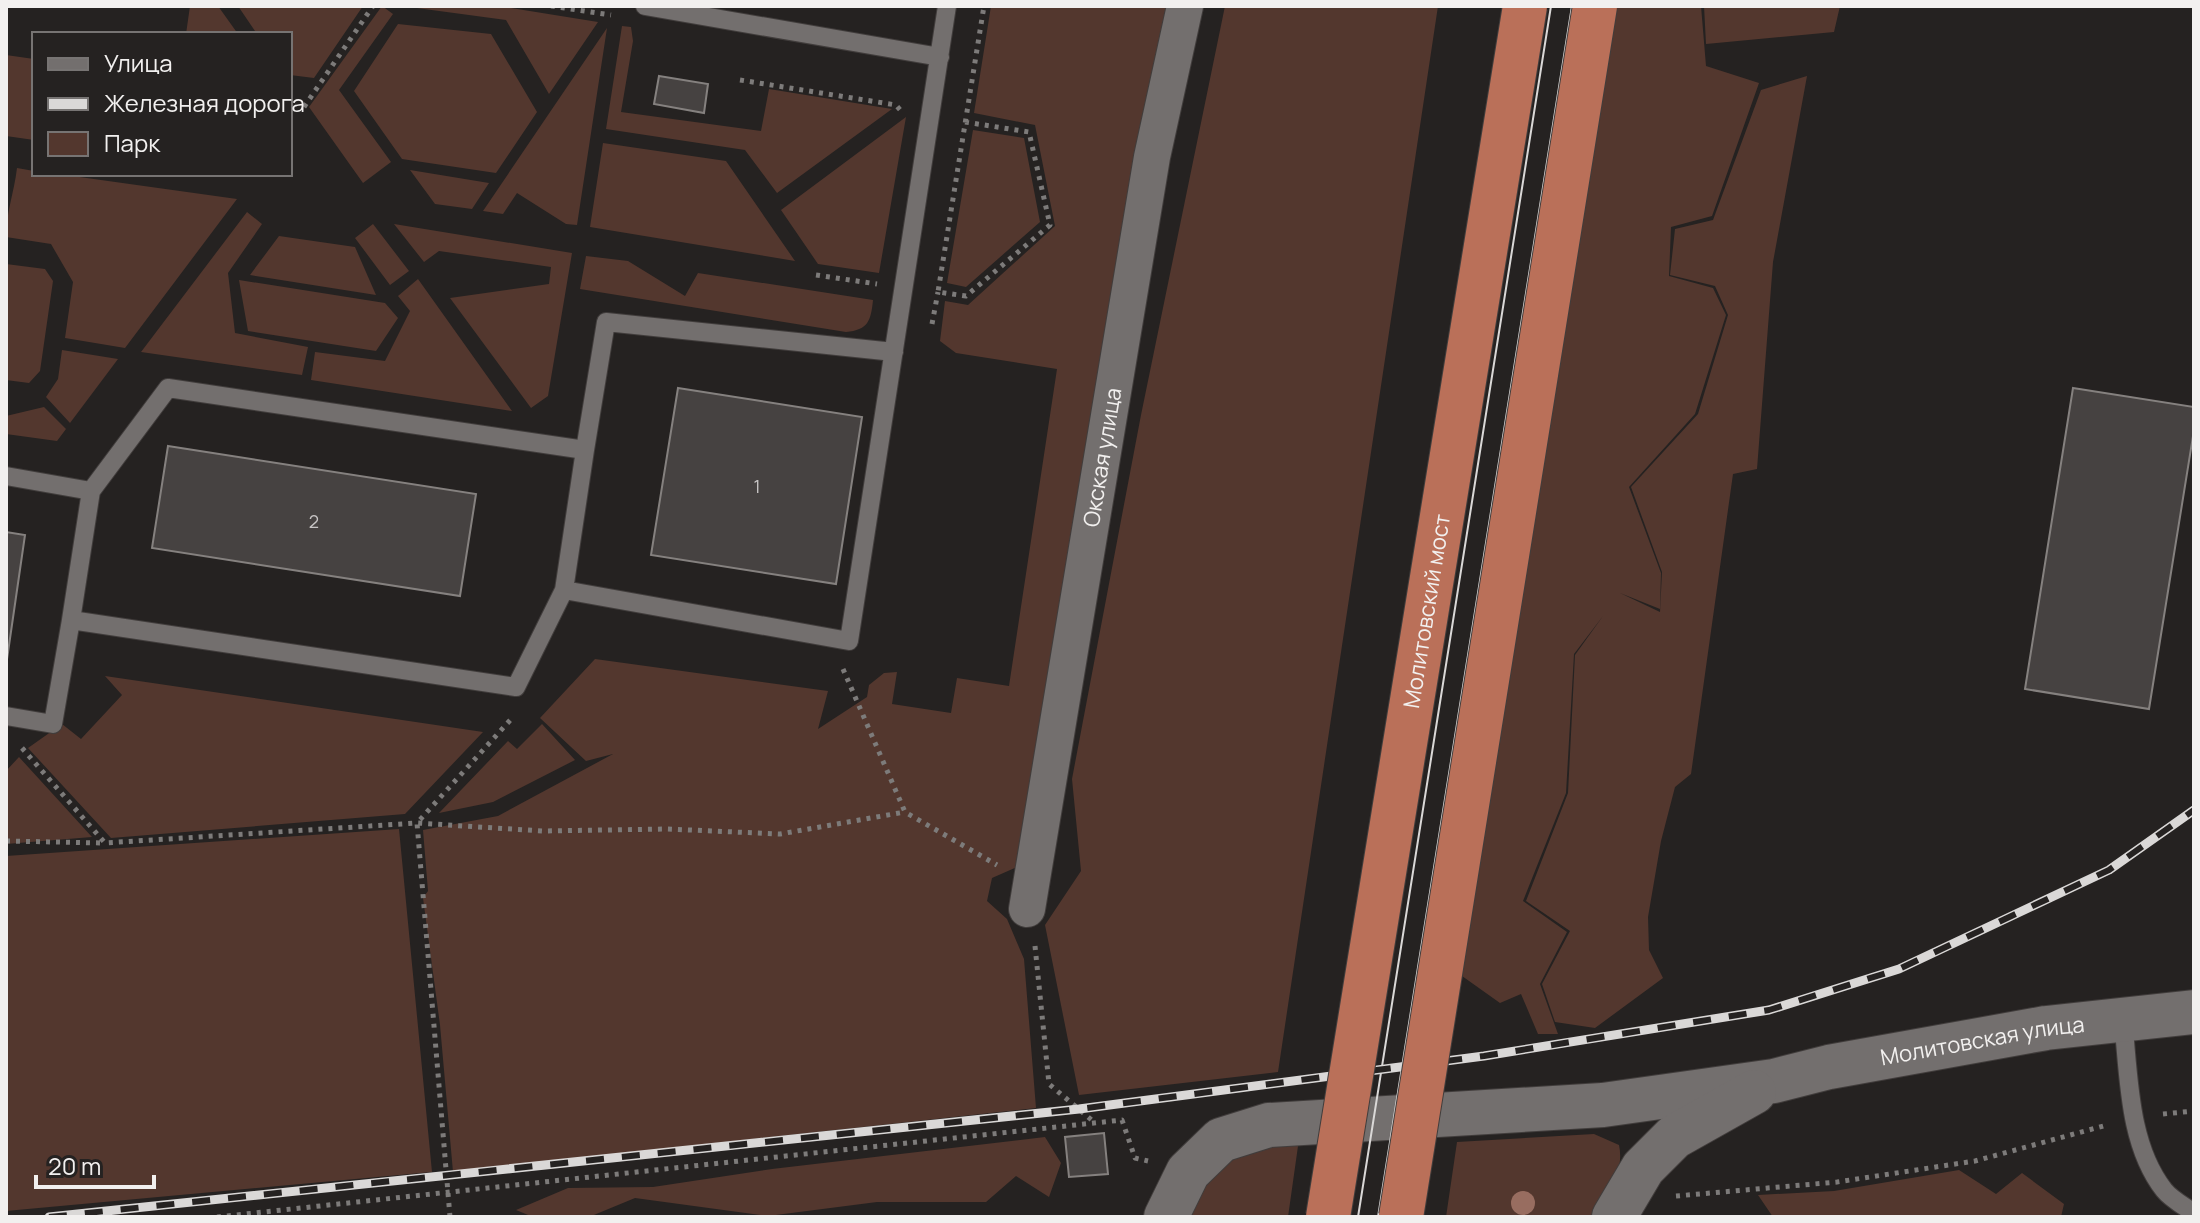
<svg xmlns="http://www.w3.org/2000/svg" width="2200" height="1223" viewBox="0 0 2200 1223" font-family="Manrope,sans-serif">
  <rect width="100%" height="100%" fill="#252221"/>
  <path fill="#53372e" d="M190 6H218L238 34H186Z
    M238 6H363L314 78 290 75V34H257Z
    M382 6 393 14 339 90 391 162 363 183 309 107Z
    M402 6H498L598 22 549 94 506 20Z
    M991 6H1166L1057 693 1017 867 992 878 987 901 1007 919 1024 959 1036 1108 453 1172 440 1025 423 898 428 891 423 830 498 816 613 754 586 761 540 718 595 659 828 691 818 729 867 697 869 685 884 673 897 672 892 704 951 713 957 678 1009 686 1057 369 956 353 940 341 945 301 968 305 1055 226 1035 125 974 113Z
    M1225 6H1438L1278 1072 1079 1095 1045 925 1081 871 1072 779 1141 415Z
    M1612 6H1701L1706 66 1759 83 1712 216 1671 227 1669 276 1713 288 1726 315 1695 414 1629 487 1661 573 1660 609 1620 593 1660 612 1662 572 1631 487 1698 414 1728 315 1715 286 1670 275 1675 229 1713 220 1761 90 1807 76 1773 262 1757 469 1733 474 1691 774 1675 787 1661 841 1648 917 1649 950 1663 978 1595 1028 1555 1022 1542 984 1570 931 1526 901 1568 793 1575 655 1603 616 1574 654 1566 793 1523 901 1567 932 1540 984 1558 1034H1538L1521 994 1500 1003 1462 976Z
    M1704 6H1840L1834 32 1706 44Z
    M398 24 491 34 537 112 496 173 402 159 354 91Z
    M622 26 631 27 633 41 621 112 761 131 769 89 892 109 777 193 745 150 606 129Z
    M607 28 577 225 566 224 517 193 503 214 483 211Z
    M6 55 34 59V140L6 136Z
    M906 117 879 273 818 264 781 210Z
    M973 130 1024 138 1040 222 966 287 947 283Z
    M603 143 726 161 795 261 590 227Z
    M17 168 34 171V174H58L237 199 125 348 65 338 73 282 51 244 6 237C6 213 14 193 17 168Z
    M410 170 489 183 472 209 435 204Z
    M247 212 262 224 228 273 235 333 308 347 302 375 141 352Z
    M373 224 409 271 390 285 355 238Z
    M394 224 572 253 548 396 531 408 450 298 549 284 551 267 439 251 424 262Z
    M279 236 355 247 376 295 250 275Z
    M586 256 628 261 685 296 698 273 873 300C871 321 868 330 846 332L580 289Z
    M6 264 45 269 53 281 40 371 29 383 6 380Z
    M418 279 512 411 311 380 315 352 385 361 410 311 398 296Z
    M239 280 385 303 398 318 376 351 248 331Z
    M62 350 118 359 70 423 46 397 58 379Z
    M44 407 66 429 57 441 6 434V416Z
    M105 676 483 732 405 814 111 838 28 748 62 724 81 739 122 695Z
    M542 724 575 760 493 802 439 813 508 741 517 749Z
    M19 757 92 837 6 844V771Z
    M399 829 432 1172 6 1211V856Z
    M1594 1134 1619 1145C1625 1173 1607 1194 1593 1217H1446L1457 1142Z
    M1045 1137 1061 1163 1049 1197 1016 1176 986 1202H877L768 1216 635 1198 589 1217H533L516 1210 568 1188 653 1187 772 1169Z
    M1299 1139 1288 1217H1186C1218 1152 1233 1155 1299 1139Z
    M1959 1170 1996 1194 2022 1173 2064 1204 2061 1217H1773L1758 1195 1834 1191Z"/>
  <path fill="#464241" stroke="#85817f" stroke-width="2" d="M659 76 708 84 704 113 654 104Z
    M678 388 862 417 836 584 651 555Z
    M2073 388 2194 407V430L2149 709 2025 689Z
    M168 446 476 494 460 596 152 548Z
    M6 532 25 535 6 666Z
    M1104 1133 1108 1174 1069 1177 1065 1137Z"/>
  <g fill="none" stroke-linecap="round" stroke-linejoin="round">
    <defs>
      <path id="lane" d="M645 6 940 57
        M585 450 606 322 894 352
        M6 476 91 491 71 620
        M91 491 168 388 585 450 564 590
        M6 716 53 724 71 620 516 687 564 590 849 641 947 6
        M2123 1020C2129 1075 2128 1144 2164 1190 2171 1199 2184 1206 2194 1213"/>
      <g id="street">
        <path id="s1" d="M1027 909 1152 157 1185 6"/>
      </g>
      <g id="secondary">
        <path id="s2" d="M1166 1217 1188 1172 1221 1140 1269 1125 1603 1105 1774 1081 1829 1067 2046 1028 2194 1012"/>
        <path d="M1614 1217 1643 1168 1674 1137 1754 1092"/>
      </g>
    </defs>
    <use href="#lane" stroke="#413d3c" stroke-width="20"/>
    <use href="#street" stroke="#413d3c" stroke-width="38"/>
    <use href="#secondary" stroke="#413d3c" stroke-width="46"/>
    <path stroke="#7d7b7a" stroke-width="5" stroke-dasharray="4 6" stroke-linecap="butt" d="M551 6 611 15
      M740 80 896 105 902 112
      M304 107 373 6
      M965 122 1029 132 1050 225 966 296 938 292 984 6
      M816 275 877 284
      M932 324 938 292
      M843 669 905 812 997 865
      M22 748 105 843 417 823 542 831 667 829 780 834 905 812
      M6 841 104 843
      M1035 946 1049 1084 1094 1122
      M2163 1114 2194 1111
      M1676 1196 1837 1182 1975 1161 2107 1125
      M217 1217 1122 1120 1135 1158 1148 1161
      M450 1217 417 823 513 717"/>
    <use href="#lane" stroke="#736f6e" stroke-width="18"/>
    <use href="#street" stroke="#736f6e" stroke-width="36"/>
    <use href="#secondary" stroke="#736f6e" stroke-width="44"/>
    <path stroke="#dad8d7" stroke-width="2" d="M1358 1217 1551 6
      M1378 1217 1572 6"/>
    <defs>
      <path id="rail" d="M49 1217 1079 1109 1484 1056 1769 1010 1899 969 2109 870 2194 810"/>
    </defs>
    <use href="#rail" stroke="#dad8d7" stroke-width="9"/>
    <use href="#rail" stroke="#252221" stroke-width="6" stroke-dasharray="18" stroke-linecap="butt"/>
    <defs>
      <g id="primary-bridge">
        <path id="s3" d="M1328 1217 1525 6"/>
        <path d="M1401 1217 1595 6"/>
      </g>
    </defs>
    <use href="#primary-bridge" stroke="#413d3c" stroke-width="46" stroke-linecap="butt"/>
    <use href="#primary-bridge" stroke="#ba7059" stroke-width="44"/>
  </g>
  <circle fill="#986d60" cx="1523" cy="1203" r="12"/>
  <g text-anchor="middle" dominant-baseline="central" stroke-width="8" stroke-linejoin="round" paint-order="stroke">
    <g font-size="18" fill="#c7c4c4">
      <text x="757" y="486">1</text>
      <text x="314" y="521">2</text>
    </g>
    <g font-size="22" fill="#f2f0ef" stroke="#252221">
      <text stroke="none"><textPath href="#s1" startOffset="458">Окская улица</textPath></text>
      <text stroke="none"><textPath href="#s3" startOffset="614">Молитовский мост</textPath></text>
      <text stroke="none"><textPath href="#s2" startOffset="866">Молитовская улица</textPath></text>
    </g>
  </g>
  <rect width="2200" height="1223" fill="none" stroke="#f2f0ef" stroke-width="16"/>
  <rect x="32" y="32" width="260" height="144" fill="#252221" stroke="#777473" stroke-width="2"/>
  <rect x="48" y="58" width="40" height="12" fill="#736f6e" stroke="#777473" stroke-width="2"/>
  <text x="104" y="72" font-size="24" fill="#f2f0ef">Улица</text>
  <rect x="48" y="98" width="40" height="12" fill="#dad8d7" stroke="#777473" stroke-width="2"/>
  <text x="104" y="112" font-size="24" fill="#f2f0ef">Железная дорога</text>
  <rect x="48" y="132" width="40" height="24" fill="#53372e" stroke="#777473" stroke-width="2"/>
  <text x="104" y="152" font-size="24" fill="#f2f0ef">Парк</text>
  <path d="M36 1175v12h118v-12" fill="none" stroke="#f2f0ef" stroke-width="4"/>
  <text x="48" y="1175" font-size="24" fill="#f2f0ef" stroke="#252221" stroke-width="6" paint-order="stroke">20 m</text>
</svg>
